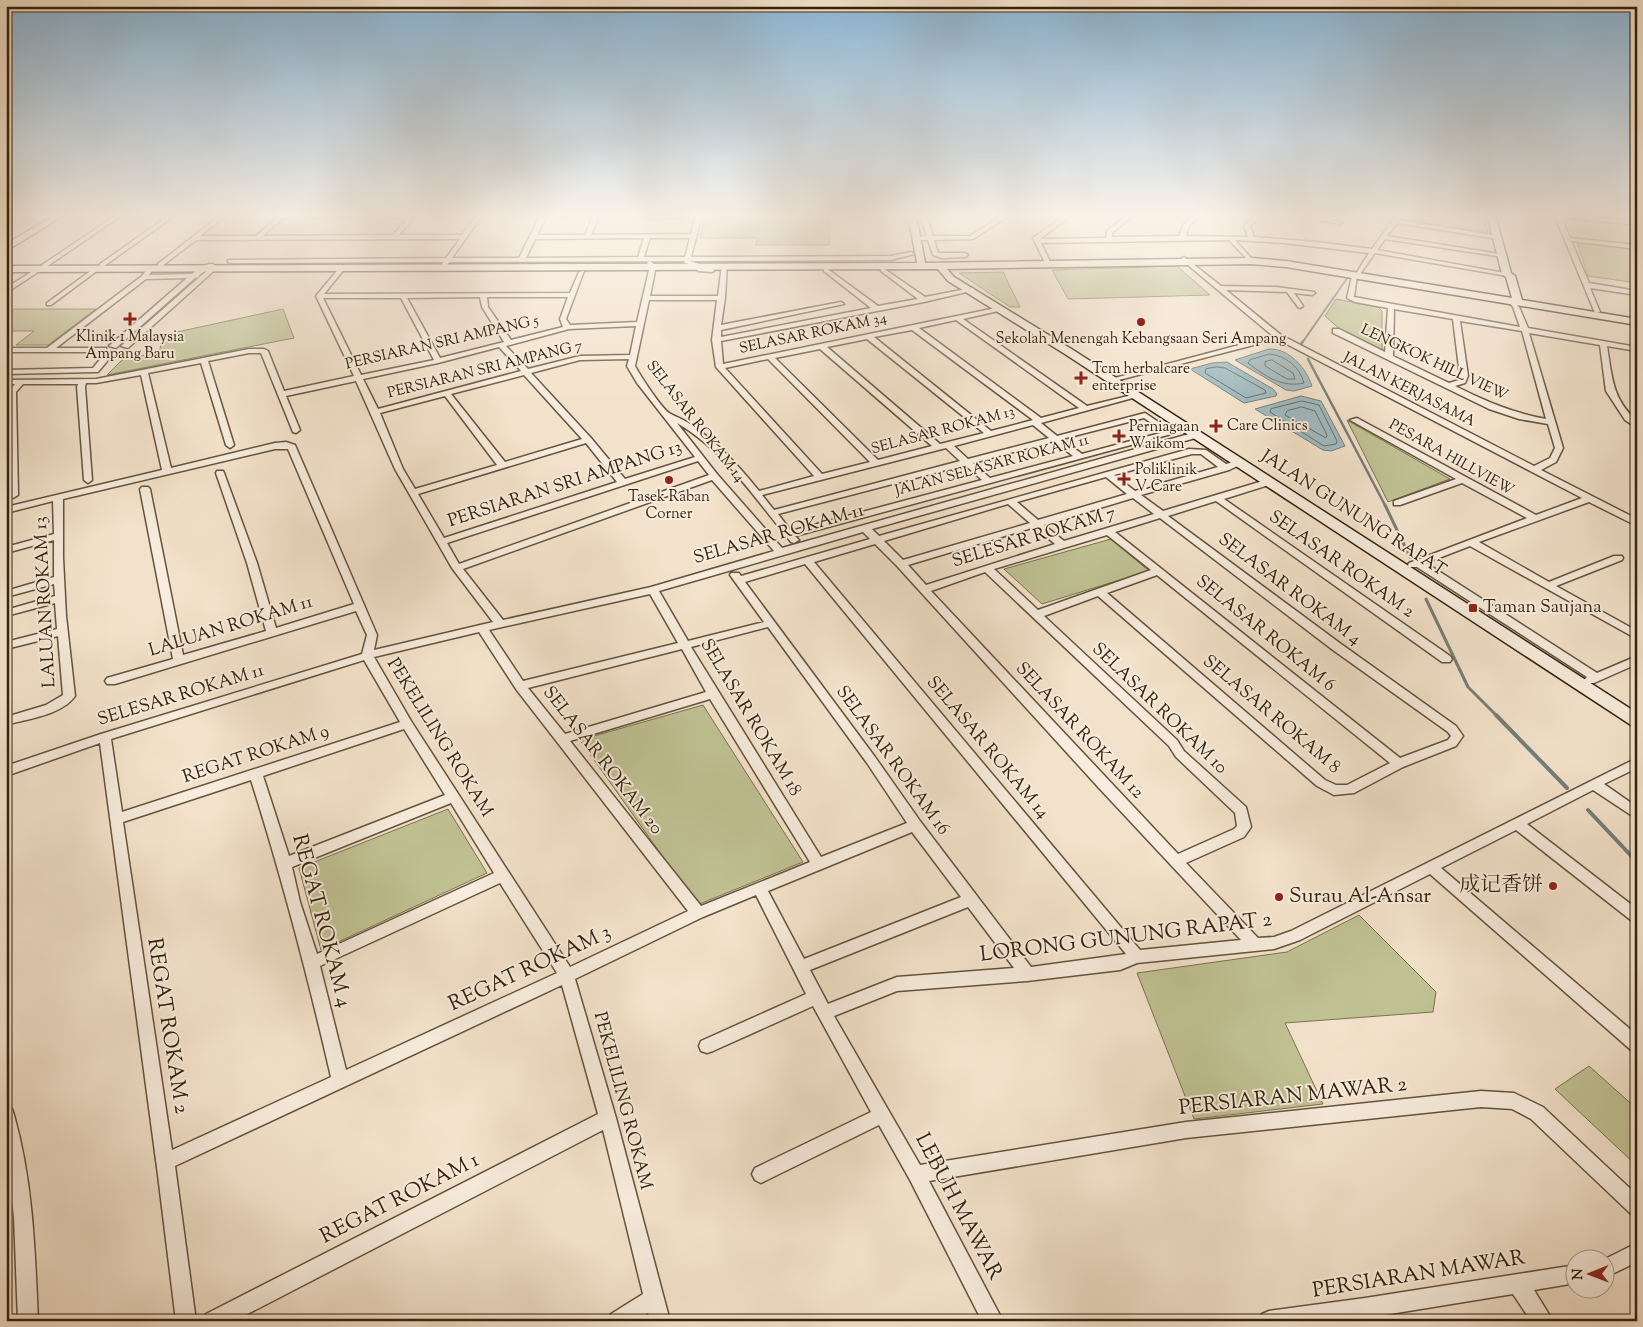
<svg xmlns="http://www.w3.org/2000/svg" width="1643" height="1327" viewBox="0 0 1643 1327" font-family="'Sorts Mill Goudy','Noto Serif SC',serif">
  <rect width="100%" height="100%" fill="#f3e2cb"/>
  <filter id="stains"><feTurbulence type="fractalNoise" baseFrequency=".004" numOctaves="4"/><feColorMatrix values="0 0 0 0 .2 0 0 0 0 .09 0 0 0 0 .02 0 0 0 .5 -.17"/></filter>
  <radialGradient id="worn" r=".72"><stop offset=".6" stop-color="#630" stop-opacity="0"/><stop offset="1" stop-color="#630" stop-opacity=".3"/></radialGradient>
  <path fill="#c0c294" stroke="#7a7250" d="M1411 214H1449L1484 219 1488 233 1406 221Z
    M705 215H827L830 245H756L757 238H700Z
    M1577 242 1637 249V283L1588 276Z
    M1177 266 1210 295 1068 299 1052 270Z
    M1003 272 1020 307H1010L959 273Z
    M1336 299 1378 307 1382 311V352L1343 332 1325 316Z
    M14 309H96L48 345H16L34 331H6V315Z
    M283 309 294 338 107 375 123 359 159 353 163 335Z
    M1347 420 1450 479 1388 502Z
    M1111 539 1149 571 1042 604 1004 569Z
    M703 705 803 862 697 905 580 740Z
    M448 809 487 873 321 950 299 868Z
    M1359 915 1436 992 1433 1012 1285 1023 1323 1104 1194 1119 1137 973 1287 952Z
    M1589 1066 1637 1109V1166L1555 1089Z"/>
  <path fill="#a0bbc1" stroke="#757e79" d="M1269 349C1289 348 1306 368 1312 386L1294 391 1286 390 1235 360Z
    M1227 362 1273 389 1277 394 1276 396 1244 403 1190 369 1212 363Z
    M1301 396 1321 401 1345 446 1331 451 1323 450 1255 409Z"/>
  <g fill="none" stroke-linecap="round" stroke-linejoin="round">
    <path stroke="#6a6f67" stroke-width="1" d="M1270 354C1286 356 1300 367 1304 383 1282 388 1265 376 1248 363L1250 360Z
      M1272 360 1293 373 1295 379H1287L1265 366V362Z
      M1217 367 1225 368 1265 390 1266 393 1246 398 1205 373 1206 369Z
      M1302 401 1319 405 1337 441 1336 444 1324 446 1270 412 1271 409Z
      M1302 407 1315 411 1327 435 1326 438 1285 415 1287 411Z"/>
    <path stroke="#757e79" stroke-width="2" d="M1302 343 1348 277"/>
    <path stroke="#757e79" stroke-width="2.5" d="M1300 346 1303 341
      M1308 359 1386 507"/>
    <path stroke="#757e79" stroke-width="3" d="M1385 505 1410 557
      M1426 599 1468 687 1497 716"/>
    <path stroke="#757e79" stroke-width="4" d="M1496 715 1567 788
      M1588 810 1637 862"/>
    <defs>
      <path id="street" d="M6 214H10L6 216Z
        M118 214H124L46 267H42V265Z
        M171 214H177L104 266H100V264Z
        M222 214H228L200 236H256L281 214H417L399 235H462L477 214H483L452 258H519L541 214H600L591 235 691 234 695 218H646L643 216 646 214H702L691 257 891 256 911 252 914 254 891 260 690 261 699 264 702 268 714 269V271L712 272 698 271 695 266 685 263 684 261 450 262 445 266 442 264 443 262 230 263 228 262V260L446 258 460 239 196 240 162 266H158V264ZM593 216 585 235H537L546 217ZM409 217 393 235 263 236 283 218ZM644 238 638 257 526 258 535 239ZM650 238H690L685 257H644Z
        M920 214H926L933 236H970L1005 214H1011L973 239 934 240 938 253H965L968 255 965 257 942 258 933 255 928 240H916L913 238 927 236Z
        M1067 214H1073L1040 239 1106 238 1107 231 1129 214H1135L1112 233V237L1180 236C1180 225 1188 220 1196 214H1202L1189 226 1186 236 1248 237 1244 226 1257 214H1263L1250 226 1254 237 1316 242 1372 249 1397 214H1403L1399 220 1500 236 1501 237 1498 239 1397 223 1387 236 1506 255 1503 257 1385 239 1377 250 1510 274 1507 276 1375 253 1360 274 1357 275 1354 297 1520 327 1513 307 1507 300 1510 298 1519 307 1528 328 1637 347V351L1607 346C1612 377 1612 399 1637 421V428L1625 420 1606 391 1600 345 1529 333 1563 448 1556 462 1541 470 1637 519V526L1589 502 1479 542 1549 582 1614 556H1622L1623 558 1622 560 1556 586 1637 631V639L1470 546 1426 563 1597 673 1637 656V664L1594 683H1586L1584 680 1587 677 1417 567H1409L1408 565 1409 563 1527 518 1462 483 1400 505H1394V501L1456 479 1350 420 1357 418 1536 515 1582 498 1277 339 1111 382 1107 380 1273 336 1182 260 1181 259 1184 257 1221 286 1276 287 1314 292 1315 293 1312 295 1294 293 1303 306 1300 308 1298 307 1287 292 1226 290 1281 335 1534 466 1550 458 1555 448 1548 424 1519 419 1489 409 1333 333V329H1339L1385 352 1388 308 1355 302 1347 298 1352 276 1356 274 1369 253 1284 243 1235 240 1251 258 1248 260 1229 240 1041 243 1051 264 1046 265 1033 238ZM1394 309 1453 319 1460 376 1459 380 1449 383 1393 356ZM1460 321 1522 331 1546 419C1513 413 1485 401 1455 386L1465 383 1468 376Z
        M1288 214H1299L1343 222 1340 224Z
        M1457 214H1469L1495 219 1492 221Z
        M1554 214 1637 221V225L1561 217 1570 238 1637 245V249L1571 241 1589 283 1637 291V295L1590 288 1600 312 1595 313Z
        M650 261 656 266 650 296H718L722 265 727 264 725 298 721 325 841 302 844 304 721 330V337L871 308 824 271V269L826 268 878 306 918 299 881 271V269L883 268 925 297 972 288 975 290 924 302 721 341 723 364 1001 307 1003 308V310L963 319 1087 406 1136 394 1140 396 1041 423 1057 436 1145 413 1175 433 795 536 799 540 794 543 791 542C756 500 725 451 677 423L717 474 782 548 1196 432 1200 435 1199 437 872 529 879 536 1189 449 1206 450 1226 464 1240 460 1244 463 1229 470 1141 495 1163 511 1266 480H1272V484L1224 499 1450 656 1452 659 1450 662H1442L1216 501 1168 516 1341 644 1456 726 1463 736 1456 746 1403 767 1354 793 1334 795 1317 786 1098 596 1044 616 1177 740 1184 751 1246 807 1251 827 1244 837 1186 863 1258 938 1274 937 1291 931 1637 758V768L1604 784 1637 807V819L1593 790 1527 824 1637 909V923L1632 921 1516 830 1441 868 1637 1035V1052L1631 1050 1430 874 1300 940 1274 949 1137 963 1120 970 1027 981 897 991 834 1016 920 1165 1186 1122 1481 1091 1514 1093 1543 1107 1637 1195V1217L1631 1214 1531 1119 1512 1109 1481 1107 1186 1138 929 1181 1003 1321H982L910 1180 879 1125 767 1180 761 1183 755 1180 752 1174 755 1168 871 1112 813 1006 713 1051 707 1053 701 1051 699 1046 701 1041 806 994 756 895 703 917 575 979 616 1118 670 1321H650L648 1313 636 1321H608L611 1314 643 1294 603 1130 234 1321H203L206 1314 598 1114 562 985 175 1166 196 1321H176L158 1175 100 743 6 776V766L101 734 362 654 367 635 356 611 115 684H107L105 681 107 678 173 659 140 489 142 487H148L150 489 183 655 266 631 247 563 216 473 217 471H223L224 473 257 563 276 628 354 604 288 449H275L63 499V558L66 616 75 696C62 715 27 719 6 725V717L46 705 63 695 58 636 6 649V642L57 629 55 603 6 616V610L55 596 54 584 6 597V591L54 577V540L6 553V547L54 534 53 501 6 513V507L162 470 141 375 96 383H86L85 387 92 480 88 483 84 480 77 387 78 384H23L16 392 18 495 13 498 10 497 8 392 15 384H6V380L96 379 249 349H264L268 351 284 391 354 376 316 296 341 266 346 267 324 294 570 293 579 272 584 271 566 319 570 325 637 322 650 266 647 263ZM480 297 482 307 504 342 440 358 407 298ZM487 297H568L560 319 563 327 511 340 488 307ZM323 298H401L434 360 361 375ZM649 300H717L712 340 716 367 814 476 759 491C739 466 718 443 693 426 685 420 676 417 669 413 660 406 641 377 635 366ZM956 320 1079 408 1041 418 919 328ZM636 326 630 355 580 356 528 369 506 346 569 329ZM912 330 1033 420 991 431 874 337ZM867 339 984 433 940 444 827 347ZM499 347 521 371 378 409 363 379 438 363ZM820 349 932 446 878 460 775 358ZM249 353H261L293 432 296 433 300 430 286 396 356 381 395 469 452 568 493 622 374 650 377 635 295 445 286 442 275 443 171 468 148 373 201 363 226 445 230 448 234 445 208 361ZM629 359 627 366 637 383 695 457 625 479 591 438 531 373 580 360ZM768 359 870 462 822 474 725 368ZM524 375 582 439 505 462 451 394ZM445 396 497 465 415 489 403 469 380 413ZM1144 418 1164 432 1082 454 1062 439ZM1033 425 1049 438 968 459 954 446ZM1054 441 1073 456 990 478 973 463ZM586 443 617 482 444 538 418 494ZM946 448 960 461 774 510 762 495ZM1192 454H1201L1218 467 1135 491 1114 475ZM698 461 709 475 459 564 447 543ZM965 465 982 480 791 531 778 514ZM1106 477 1127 494 1038 520 1017 502ZM712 480 774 551 651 587 503 620 463 569ZM1133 498 1154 514 1064 541 1044 525ZM1008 504 1030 523 903 560 884 541ZM1160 518 1333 650 1448 732 1451 736 1448 740 1400 758 1115 532ZM1035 527 1055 544 926 585 908 565ZM863 532 870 539 741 576 739 573H731L730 575 764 622 688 641 659 591ZM1107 535 1151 570 1038 610 994 569ZM875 544 897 566 1099 788 1241 940 1140 950 814 562ZM805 564 1126 954 1031 967 920 821 875 757 745 582ZM985 572 1169 746 1176 757 1235 813 1237 826 1234 829 1178 854 931 591ZM1157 575 1390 763 1347 785H1336L1325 780 1107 593ZM650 594 678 643 523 681 489 630ZM768 627 867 763 907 823 821 857 691 647ZM479 632 516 689 688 911 570 967 411 721 374 657ZM682 649 706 692 565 734 528 688ZM364 660 400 722 122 812 111 739ZM710 699 810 862 701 906 570 741ZM404 729 445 795 289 856 263 776ZM251 780C282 878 308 977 331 1077L172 1150 123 822ZM451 803 494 873 317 954 300 902 292 867ZM912 832 961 897 804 959 768 891ZM500 883 557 973 346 1070 320 966ZM968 907 1014 968 897 977 828 1004 810 970Z
        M209 264H213L217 268 128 348 121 346 210 268 199 275V277L195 278 116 348 109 346 187 278 146 279 56 348H106V352H6V348H47L142 276 148 268 153 269 149 275 192 274 201 267Z
        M39 267 42 269 41 270 6 293V288Z
        M96 267 99 269 98 270 51 305H47V303Z
        M106 352 113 354 98 372H95L6 374V370L93 368Z
        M6 1107 12 1109 14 1115C33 1182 35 1251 38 1321H18L14 1217 6 1151Z
        M1637 1243V1262L1606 1277V1260H1603Z
        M1576 1265V1283L1534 1290 1553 1321H1531L1513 1294 1378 1316 1380 1321H1360L1359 1318 1342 1321H1259L1262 1314 1269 1311 1365 1298Z"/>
      <path id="secondary" d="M57 214H66L6 251V244Z
        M905 214H913L918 225 925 263 1251 258 1286 261 1512 298 1506 277 1502 274 1487 214H1495L1511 273 1515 276 1522 300 1637 319V325L1286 267 1251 264 947 269 954 277 1073 350 1637 713V727L1631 725 1065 354 948 281 938 269 6 272V266L917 263 910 225Z"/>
    </defs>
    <use href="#street" stroke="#64533c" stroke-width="3"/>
    <use href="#secondary" stroke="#34230d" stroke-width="3"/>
    <use href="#street" fill="#f7ecdd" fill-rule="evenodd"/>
    <use href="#secondary" fill="#f7ecdd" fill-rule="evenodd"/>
  </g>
  <linearGradient id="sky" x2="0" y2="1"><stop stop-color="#8bb7d8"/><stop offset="0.54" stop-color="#faf2e8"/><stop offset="1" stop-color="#faf2e8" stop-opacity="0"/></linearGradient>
  <rect width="1643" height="399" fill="url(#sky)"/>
  <g fill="#8f2418" stroke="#f7ecdd" stroke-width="2">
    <path d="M127.5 311.5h5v5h5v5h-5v5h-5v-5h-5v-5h5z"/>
    <circle cx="1141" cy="322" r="5"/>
    <path d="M1078.5 370.5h5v5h5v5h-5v5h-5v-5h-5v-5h5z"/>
    <path d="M1213.5 418.5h5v5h5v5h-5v5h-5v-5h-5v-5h5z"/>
    <path d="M1116.5 428.5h5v5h5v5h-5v5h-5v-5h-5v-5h5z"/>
    <path d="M1121.5 471.5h5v5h5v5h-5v5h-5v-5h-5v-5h5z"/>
    <circle cx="669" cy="480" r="5"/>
    <rect x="1468" y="603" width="10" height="10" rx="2.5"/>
    <circle cx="1553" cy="886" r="5"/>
    <circle cx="1279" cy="897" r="5"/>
  </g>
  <g text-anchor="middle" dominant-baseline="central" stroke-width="4" stroke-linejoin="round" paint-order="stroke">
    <g font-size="15" fill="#34230d" stroke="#f7ecdd">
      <text transform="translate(813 334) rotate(-12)">SELASAR ROKAM 34</text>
      <text transform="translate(442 343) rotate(-13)">PERSIARAN SRI AMPANG 5</text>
      <text transform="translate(1434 363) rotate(25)">LENGKOK HILL VIEW</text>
      <text transform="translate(485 370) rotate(-14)">PERSIARAN SRI AMPANG 7</text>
      <text transform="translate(1409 390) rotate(27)">JALAN KERJASAMA</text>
      <text transform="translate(695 422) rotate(52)">SELASAR ROKAM 14</text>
      <text transform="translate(943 431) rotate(-15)">SELASAR ROKAM 13</text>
      <text transform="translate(1451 458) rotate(29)">PESARA HILLVIEW</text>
      <text transform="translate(992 466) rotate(-15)">JALAN SELASAR ROKAM 11</text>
    </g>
    <g font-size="15" fill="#34230d" stroke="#f7ecdd" text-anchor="start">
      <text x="130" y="337" text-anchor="middle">Klinik 1 Malaysia<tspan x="130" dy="17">Ampang Baru</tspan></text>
      <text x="1141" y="339" text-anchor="middle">Sekolah Menengah Kebangsaan Seri Ampang</text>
      <text x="1092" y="369">Tcm herbalcare<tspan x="1092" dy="17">enterprise</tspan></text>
      <text x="1227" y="426">Care Clinics</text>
      <text x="1129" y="427">Perniagaan<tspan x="1129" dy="17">Waikom</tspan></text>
      <text x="1135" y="470">Poliklinik<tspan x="1135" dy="17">V-Care</tspan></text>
      <text x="669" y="497" text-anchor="middle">Tasek Raban<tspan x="669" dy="17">Corner</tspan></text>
    </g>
    <g font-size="18" fill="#34230d" stroke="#f7ecdd">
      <text transform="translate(565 485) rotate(-18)">PERSIARAN SRI AMPANG 13</text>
      <text transform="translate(1353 514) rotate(33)">JALAN GUNUNG RAPAT</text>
      <text transform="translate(779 535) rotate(-16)">SELASAR ROKAM 11</text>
      <text transform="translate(1034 538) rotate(-17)">SELESAR ROKAM 7</text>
      <text transform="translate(1341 565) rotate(35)">SELASAR ROKAM 2</text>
      <text transform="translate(1289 590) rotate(37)">SELASAR ROKAM 4</text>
      <text transform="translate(46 602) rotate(-93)">LALUAN ROKAM 13</text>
      <text transform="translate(231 627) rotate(-17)">LALUAN ROKAM 11</text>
      <text transform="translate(1265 634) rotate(39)">SELASAR ROKAM 6</text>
      <text transform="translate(181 696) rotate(-17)">SELESAR ROKAM 11</text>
      <text transform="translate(1159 709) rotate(44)">SELASAR ROKAM 10</text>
      <text transform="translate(1271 715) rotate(40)">SELASAR ROKAM 8</text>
      <text transform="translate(750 718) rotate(59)">SELASAR ROKAM 18</text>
      <text transform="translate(1079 731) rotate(47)">SELASAR ROKAM 12</text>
      <text transform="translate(439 738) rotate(58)">PEKELILING ROKAM</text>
      <text transform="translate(987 748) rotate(50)">SELASAR ROKAM 14</text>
      <text transform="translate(256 755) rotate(-18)">REGAT ROKAM 9</text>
      <text transform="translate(602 761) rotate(52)">SELASAR ROKAM 20</text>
      <text transform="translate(892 761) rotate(54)">SELASAR ROKAM 16</text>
      <text transform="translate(622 1101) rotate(75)">PEKELILING ROKAM</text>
    </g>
    <g font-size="18" fill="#34230d" stroke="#f7ecdd" text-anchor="start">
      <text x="1483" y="608">Taman Saujana</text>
    </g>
    <g font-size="21" fill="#34230d" stroke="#f7ecdd" text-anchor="end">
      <text x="1543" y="886">成记香饼</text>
      <text x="1289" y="897" text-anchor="start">Surau Al-Ansar</text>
    </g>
    <g font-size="21" fill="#34230d" stroke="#f7ecdd">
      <text transform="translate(321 921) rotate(75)">REGAT ROKAM 4</text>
      <text transform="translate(1126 938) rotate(-7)">LORONG GUNUNG RAPAT 2</text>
      <text transform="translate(530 969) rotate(-25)">REGAT ROKAM 3</text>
      <text transform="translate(167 1026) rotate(81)">REGAT ROKAM 2</text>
      <text transform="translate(1293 1097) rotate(-6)">PERSIARAN MAWAR 2</text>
      <text transform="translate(400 1199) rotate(-27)">REGAT ROKAM 1</text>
      <text transform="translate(958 1207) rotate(62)">LEBUH MAWAR</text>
      <text transform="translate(1419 1275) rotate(-9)">PERSIARAN MAWAR</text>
    </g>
  </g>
  <rect width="1643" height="1327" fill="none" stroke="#f3e2cb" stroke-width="25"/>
  <rect x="8" y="8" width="1628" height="1312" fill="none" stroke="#34230d" stroke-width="2.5"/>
  <rect x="12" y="12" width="1618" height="1302" fill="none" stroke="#34230d"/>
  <g transform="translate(1590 1274) rotate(269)"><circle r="24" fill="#f7ecdd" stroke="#a99c8a"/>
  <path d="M0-4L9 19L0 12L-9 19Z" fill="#8f2418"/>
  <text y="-8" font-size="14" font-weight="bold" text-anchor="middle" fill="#34230d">N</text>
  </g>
  <rect width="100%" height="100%" filter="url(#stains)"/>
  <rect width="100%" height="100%" fill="url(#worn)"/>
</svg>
